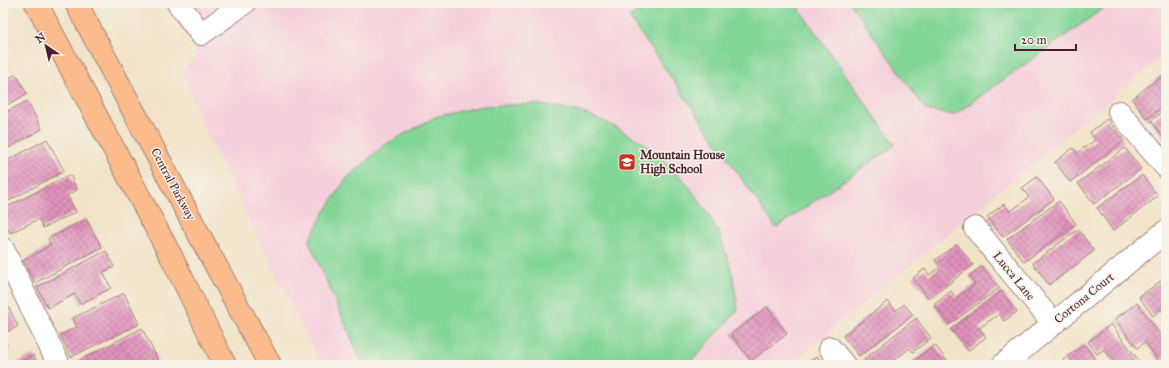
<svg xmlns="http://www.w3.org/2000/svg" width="1169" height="368" viewBox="0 0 1169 368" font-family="'IM FELL Great Primer',serif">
  <defs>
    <pattern id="building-cross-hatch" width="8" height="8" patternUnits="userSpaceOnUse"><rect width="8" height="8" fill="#e092bc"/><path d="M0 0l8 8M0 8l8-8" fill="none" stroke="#b87799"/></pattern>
  </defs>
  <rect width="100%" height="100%" fill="#f7f3e8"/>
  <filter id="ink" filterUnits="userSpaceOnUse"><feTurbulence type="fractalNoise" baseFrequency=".025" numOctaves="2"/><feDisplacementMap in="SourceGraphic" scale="8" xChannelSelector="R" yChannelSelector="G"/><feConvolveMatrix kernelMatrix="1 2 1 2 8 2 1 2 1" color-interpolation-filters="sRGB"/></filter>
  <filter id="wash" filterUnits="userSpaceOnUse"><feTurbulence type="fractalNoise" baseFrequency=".012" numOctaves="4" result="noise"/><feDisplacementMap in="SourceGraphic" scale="16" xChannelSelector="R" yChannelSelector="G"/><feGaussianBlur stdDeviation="0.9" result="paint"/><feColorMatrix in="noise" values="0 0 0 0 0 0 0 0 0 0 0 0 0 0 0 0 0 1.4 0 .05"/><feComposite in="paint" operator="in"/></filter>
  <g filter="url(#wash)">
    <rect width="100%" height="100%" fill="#f1e3c7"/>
    <path fill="#f5cfdb" d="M163 3H1166V53L789 365H321L204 129 182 70 199 55Z"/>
    <path fill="#81d597" stroke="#667a61" d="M650 3H795L895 145 776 228 629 17Z
      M850 3H1105L1104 8 954 115 926 110Z
      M536 104 581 112 612 125 644 143 670 166 689 186 709 215 720 235 732 272 738 310 688 365H363L309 241 324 213 346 179 383 146 435 117 482 106Z"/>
    <g id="blocks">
      <path fill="url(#building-cross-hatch)" d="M1166 72V104L1147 119 1132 99Z
        M16 74 27 94 3 107V75L6 80Z
        M27 101 42 129 3 151V114Z
        M1166 109V141L1151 121Z
        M1107 119 1124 141 1070 182 1055 162 1073 148 1077 153 1095 140 1090 132Z
        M47 139 64 171 3 204V163Z
        M1125 148 1141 169 1094 204 1078 183Z
        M70 175 77 190 67 195 76 212 43 228 39 219 10 233 3 219V209Z
        M1142 175 1158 196 1113 231 1097 208Z
        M1037 177 1054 199 1003 237 987 217 1004 204 1010 212 1029 197 1022 188Z
        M1059 201 1076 224 1024 262 1007 239Z
        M86 219 102 247 35 283 23 261 51 245 48 239Z
        M1078 229 1094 251 1049 285 1033 263Z
        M957 244 973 265 929 299 913 278 925 269 929 275 940 267 935 260Z
        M106 251 114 267 103 272 111 288 80 304 75 294 48 308 37 287Z
        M982 266 999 288 949 325 934 305 951 291 956 298 975 284 969 276Z
        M1162 280 1166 286V316L1161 309 1153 316 1139 297Z
        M3 290 7 298 3 300Z
        M1001 291 1017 312 1004 321 999 314 979 328 986 337 968 351 951 329Z
        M124 293 139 324 71 357 60 335 77 327 73 318Z
        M888 301 896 311 904 304 913 315 859 356 843 336Z
        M1137 303 1166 342V355L1159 361 1145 342 1137 348 1115 319Z
        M7 304 18 326 3 334V306Z
        M767 307 787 334 751 361 731 334Z
        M916 318 931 338 913 352 910 348 893 361 896 365H868L864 359Z
        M1111 324 1142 365H1110L1114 362 1104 349 1097 354 1088 342Z
        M142 328 158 360 148 365H75L74 363Z
        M3 337 7 345 3 347Z
        M1084 344 1099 365H1066L1063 360Z
        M935 345 950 365H908Z
        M33 355 39 365H14Z
        M817 356 824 365H806Z"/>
    </g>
  </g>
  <g filter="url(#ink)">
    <use href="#blocks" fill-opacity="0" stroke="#9e8179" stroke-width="1"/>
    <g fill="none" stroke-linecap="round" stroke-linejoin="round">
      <defs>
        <path id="minor" d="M178 3 201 34 244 3
          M1119 112 1166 167
          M975 228 1053 323
          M3 249 59 365
          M830 348 844 365
          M1003 365 1166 231"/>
        <path id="major" d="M36 3 172 258 225 365
          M76 3 203 242 270 365"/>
      </defs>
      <use href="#minor" stroke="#9e8179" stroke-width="24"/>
      <use href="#major" stroke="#9e8179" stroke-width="24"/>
      <use href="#minor" stroke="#fff" stroke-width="22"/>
      <use href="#major" stroke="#fbbb8d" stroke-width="22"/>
    </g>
  </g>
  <defs>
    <symbol id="school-square" viewBox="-11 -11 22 22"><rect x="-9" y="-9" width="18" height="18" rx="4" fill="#c8321e" stroke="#f7f3e8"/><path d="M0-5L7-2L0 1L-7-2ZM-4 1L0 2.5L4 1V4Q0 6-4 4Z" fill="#fff"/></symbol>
  </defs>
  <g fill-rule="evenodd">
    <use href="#school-square" x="617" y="152" width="20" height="20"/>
  </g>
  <g text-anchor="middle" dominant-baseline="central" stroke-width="3" stroke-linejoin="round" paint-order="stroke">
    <g font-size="12" font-weight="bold" fill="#4a1f2b" stroke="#f7f3e8" text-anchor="start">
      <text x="640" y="155">Mountain House<tspan x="640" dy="14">High School</tspan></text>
    </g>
    <g font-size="12" fill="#4a1f2b" stroke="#f7f3e8">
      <text transform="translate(173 184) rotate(62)">Central Parkway</text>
      <text transform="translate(1014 276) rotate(51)">Lucca Lane</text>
      <text transform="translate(1084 298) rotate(-39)">Cortona Court</text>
    </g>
  </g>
  <rect width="1169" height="368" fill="none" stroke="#f7f3e8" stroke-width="16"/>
  <g transform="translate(46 46) rotate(325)" stroke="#f7f3e8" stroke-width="3" paint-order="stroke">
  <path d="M0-3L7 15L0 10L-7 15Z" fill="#4a1f2b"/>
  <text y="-6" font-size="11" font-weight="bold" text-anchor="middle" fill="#4a1f2b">N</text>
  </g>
  <path d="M1015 44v6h61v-6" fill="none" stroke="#4a1f2b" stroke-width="2"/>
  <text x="1021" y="44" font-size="12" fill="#4a1f2b" stroke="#f7f3e8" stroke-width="3" paint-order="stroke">20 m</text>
</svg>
